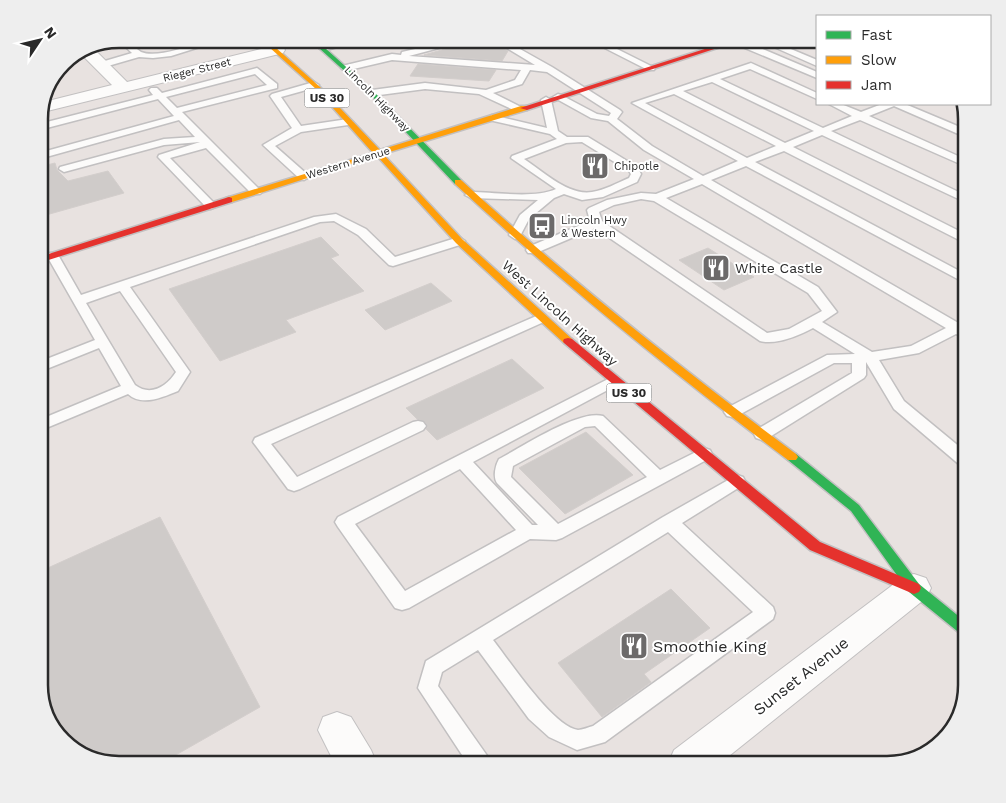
<svg xmlns="http://www.w3.org/2000/svg" width="1006" height="803" viewBox="0 0 1006 803" font-family="'Work Sans',sans-serif">
  <rect width="100%" height="100%" fill="#e8e2e0"/>
  <path fill="#cfcbc9" stroke="#d3cecc" d="M408 39H452L417 47Z
    M475 39H490L508 51 502 61 424 55 473 41Z
    M418 64 496 70 489 81 410 76Z
    M55 163 57 170 68 181 108 171 124 193 39 217V167Z
    M321 237 339 255 331 258 364 291 286 320 296 332 220 361 169 289Z
    M708 248 754 277 724 290 679 260Z
    M431 283 452 301 385 330 365 310Z
    M512 359 544 388 437 440 426 429 428 426 424 421 417 419 406 408Z
    M586 432 633 475 565 514 519 468Z
    M160 517 260 707 160 764H118L66 745 39 690V572Z
    M671 589 710 628 644 674 651 682 602 717 558 663Z"/>
  <g fill="none" stroke-linecap="round" stroke-linejoin="round">
    <defs>
      <path id="lane" d="M117 39H126C131 43 136 49 141 52 155 58 183 48 197 44L196 39H204L206 45 171 56 153 58 139 57 101 68 98 67V63L132 53Z
        M352 39H366L323 51 319 48Z
        M459 39H473L409 56 535 65 492 39H502L552 67 620 110 622 112 617 119 652 146 703 176 738 161 632 103 751 63 817 93V99L750 69 720 79 823 128 852 116 829 104H841L861 112 882 104H905L967 130V137L963 136 894 106 869 116 967 160V167L860 120 831 131 967 196V203L822 135 793 147 967 235V244L784 151 755 162 967 275V284L746 166 711 180 967 328V338L956 334 919 353 879 360 904 401 967 453V468L961 466 894 409 866 362V375L864 378 768 438 762 440 756 438 754 434 756 430 852 373V363H834L737 416 732 417 727 416 724 412 727 408 827 355 855 354 813 328C798 336 777 345 760 341L595 228 536 253H528L526 250 528 247 590 221 587 210 589 208 607 200 641 193 656 194 694 179 644 150 608 121 591 118 553 97 558 94 561 95 597 114 609 116 611 113 547 72 530 70 522 84 493 93 521 107V111L518 112 479 94 425 89 372 96 367 93 372 90 425 83 486 90 515 80 521 70 392 60 345 71 341 68 342 66 392 54 401 55 402 52ZM712 82 814 131 785 143 683 91ZM674 94 776 146 747 158 645 103ZM702 184 946 328 911 346 872 352 822 322 837 312 818 287 666 198ZM641 199 654 201 808 293 822 311 789 329 767 333 602 221 599 212 614 205Z
        M587 39H597L655 68 654 70H648Z
        M733 39H739L817 72V78L733 43Z
        M756 39H767L817 60V66Z
        M257 68 277 84V88L182 112 262 192 260 194H252L206 148 170 158 217 206 211 209 207 208 158 157 159 155 200 142 164 145 64 172 59 169 60 167 164 139 195 137 179 120 39 159V153L174 116 158 99 39 130V124L153 95 149 90 151 88H157L162 93ZM255 74 267 85 177 108 166 97Z
        M314 82 319 85 317 87 281 97 301 126 348 119 353 122 348 125 301 132 275 146 308 175 309 177 304 180 300 179 263 145 292 128 270 96 272 94Z
        M546 97 551 100 558 131 567 137H588L637 167 641 174 637 182 603 197 582 200 564 194 554 198 529 219 519 238 515 239 509 235 520 215 538 200 471 198 465 195 471 192C495 192 534 199 556 189L511 158 512 156 557 139 550 134 489 120 487 118 492 115 547 128 541 100ZM582 142 629 171 631 174 629 178C617 183 605 190 592 192 568 196 543 171 524 159L566 143Z
        M336 214 366 229 395 257 459 237 465 241 463 244 393 266 389 265 358 235 334 221 320 222 130 287 190 372 178 391C163 397 142 407 128 394L39 431V420L121 386 99 348 39 372V362L95 340 47 256 49 253H57L81 295 314 217ZM120 291 176 372C167 386 151 397 135 385L86 303Z
        M541 314 548 318 546 321 271 444 297 477 413 422 418 421 423 422 426 426 423 430 300 489 294 491 288 489 253 442 255 438Z
        M614 376 619 378 621 381 619 384 473 462 532 525H538L497 483C493 477 495 466 499 459 522 447 579 409 603 416L660 470 704 448 710 450 712 454 710 458 562 538 556 540 530 539 409 608 402 610 395 608 338 527 335 522 338 517ZM595 426 647 477 558 524 511 477 513 466 585 427ZM460 469 516 530 405 591 355 524Z
        M737 475 743 477 745 481 743 485 682 523 773 607 775 613 773 619 605 742 577 750 549 737 529 719 478 650 442 672 438 686 488 757 491 764H468L418 688 426 661 663 517ZM668 532 753 612 593 726C589 727 582 730 578 730 553 727 509 660 493 640Z"/>
      <path id="street" d="M277 45 283 47 285 50 283 53 39 113 44 102 112 85 80 53 93 48 127 82Z
        M914 574 926 578 931 588 926 598 719 764H668L674 750 902 578Z
        M337 712 351 717 371 750 377 764H335L318 730 323 717Z"/>
      <path id="fast" d="M309 39H315L374 92 461 180V184H455L370 94Z
        M792 453 796 454 859 505 919 584 967 623V637L962 635 909 592 851 511 788 460 786 457 788 454Z"/>
      <path id="slow" d="M260 39H266L320 87 380 150 521 106H527V110L383 154 462 239 572 339 573 341 572 343H564L456 243 377 156 232 202H226V198L373 153 316 89Z
        M455 180H461C567 278 681 368 796 454L798 457 796 460H788C673 373 561 282 455 184Z"/>
      <path id="jam" d="M736 39H745L527 110 520 108Z
        M229 197 232 198V202L39 263V257Z
        M568 338 572 339 820 542 919 584 921 588 919 592 914 594 909 592 810 550 564 343 563 341 564 339Z"/>
    </defs>
    <use href="#lane" stroke="#c2c0c1" stroke-width="3"/>
    <use href="#street" stroke="#c2c0c1" stroke-width="2"/>
    <use href="#fast" stroke="#c2c0c1" stroke-width="3"/>
    <use href="#slow" stroke="#c2c0c1" stroke-width="3"/>
    <use href="#jam" stroke="#c2c0c1" stroke-width="3"/>
    <use href="#lane" fill="#fcfbfa" fill-rule="evenodd"/>
    <use href="#street" fill="#fcfbfa" fill-rule="evenodd"/>
    <use href="#fast" fill="#30b455" fill-rule="evenodd"/>
    <use href="#slow" fill="#ff9f0a" fill-rule="evenodd"/>
    <use href="#jam" fill="#e5322d" fill-rule="evenodd"/>
  </g>
  <defs>
    <symbol id="restaurant-square" viewBox="-11 -11 22 22"><rect x="-9" y="-9" width="18" height="18" rx="4" fill="#6c6a6a" stroke="#fff"/><path d="M-5-6h1v4h1v-4h1v4h1v-4h1v5L-1.5 .5V6h-2V.5L-5-1ZM5-6V6H3V1.5H1.5Q1.5-4 5-6Z" fill="#fff"/></symbol>
    <symbol id="bus-square" viewBox="-11 -11 22 22"><rect x="-9" y="-9" width="18" height="18" rx="4" fill="#6c6a6a" stroke="#fff"/><path d="M-5-6H5V4H4V6H2V4H-2V6H-4V4H-5ZM-3.5-4V0h7V-4ZM-3.5 1.2v1.5H-2V1.2ZM2 1.2v1.5H3.5V1.2Z" fill="#fff"/></symbol>
  </defs>
  <g fill-rule="evenodd">
    <use href="#restaurant-square" x="579" y="150" width="32" height="32"/>
    <use href="#bus-square" x="526" y="210" width="32" height="32"/>
    <use href="#restaurant-square" x="700" y="252" width="32" height="32"/>
    <use href="#restaurant-square" x="618" y="630" width="32" height="32"/>
  </g>
  <g text-anchor="middle" dominant-baseline="central" stroke-width="4" stroke-linejoin="round" paint-order="stroke">
    <g font-size="11" fill="#2a2a2a" stroke="#fff">
      <text transform="translate(197 70) rotate(-14)">Rieger Street</text>
      <text transform="translate(377 99) rotate(45)">Lincoln Highway</text>
      <text transform="translate(348 163) rotate(-17)">Western Avenue</text>
    </g>
    <g font-size="11" fill="#2a2a2a" stroke="#fff" text-anchor="start">
      <text x="614" y="166">Chipotle</text>
      <text x="561" y="220">Lincoln Hwy<tspan x="561" dy="13">&amp; Western</tspan></text>
    </g>
    <g fill="#fff" stroke="#6a6a6a" stroke-width="1">
      <rect x="304.5" y="88.5" width="45" height="19" rx="4"/>
      <rect x="606.5" y="383.5" width="45" height="19" rx="4"/>
    </g>
    <g font-size="12" font-weight="bold" fill="#2a2a2a">
      <text x="327" y="98">US 30</text>
      <text x="629" y="393">US 30</text>
    </g>
    <g font-size="14" fill="#2a2a2a" stroke="#fff" text-anchor="start">
      <text x="735" y="268">White Castle</text>
    </g>
    <g font-size="14" fill="#2a2a2a" stroke="#fff">
      <text transform="translate(560 313) rotate(42)">West Lincoln Highway</text>
    </g>
    <g font-size="16" fill="#2a2a2a" stroke="#fff" text-anchor="start">
      <text x="653" y="646">Smoothie King</text>
    </g>
    <g font-size="16" fill="#2a2a2a" stroke="#fff">
      <text transform="translate(801 676) rotate(-38)">Sunset Avenue</text>
    </g>
  </g>
  <path d="M0 0H1006V803H0ZM119 48H887A71 71 0 0 1 958 119V685A71 71 0 0 1 887 756H119A71 71 0 0 1 48 685V119A71 71 0 0 1 119 48Z" fill="#eee" fill-rule="evenodd"/>
  <path fill="none" stroke="#2a2a2a" stroke-width="2.5" d="M119 48H887A71 71 0 0 1 958 119V685A71 71 0 0 1 887 756H119A71 71 0 0 1 48 685V119A71 71 0 0 1 119 48Z"/>
  <rect x="816" y="15" width="175" height="90" fill="#ffffff" stroke="#aaaaaa"/>
  <rect x="826" y="31" width="25" height="8" fill="#30b455" stroke="#aaaaaa"/>
  <text x="861" y="40" font-size="15" fill="#2a2a2a">Fast</text>
  <rect x="826" y="56" width="25" height="8" fill="#ff9f0a" stroke="#aaaaaa"/>
  <text x="861" y="65" font-size="15" fill="#2a2a2a">Slow</text>
  <rect x="826" y="81" width="25" height="8" fill="#e5322d" stroke="#aaaaaa"/>
  <text x="861" y="90" font-size="15" fill="#2a2a2a">Jam</text>
  <g transform="translate(40 40) rotate(55)" stroke="#ffffff" stroke-width="4" paint-order="stroke">
  <path d="M0-4L9 19L0 12L-9 19Z" fill="#2a2a2a"/>
  <text y="-8" font-size="14" font-weight="bold" text-anchor="middle" fill="#2a2a2a">N</text>
  </g>
</svg>
